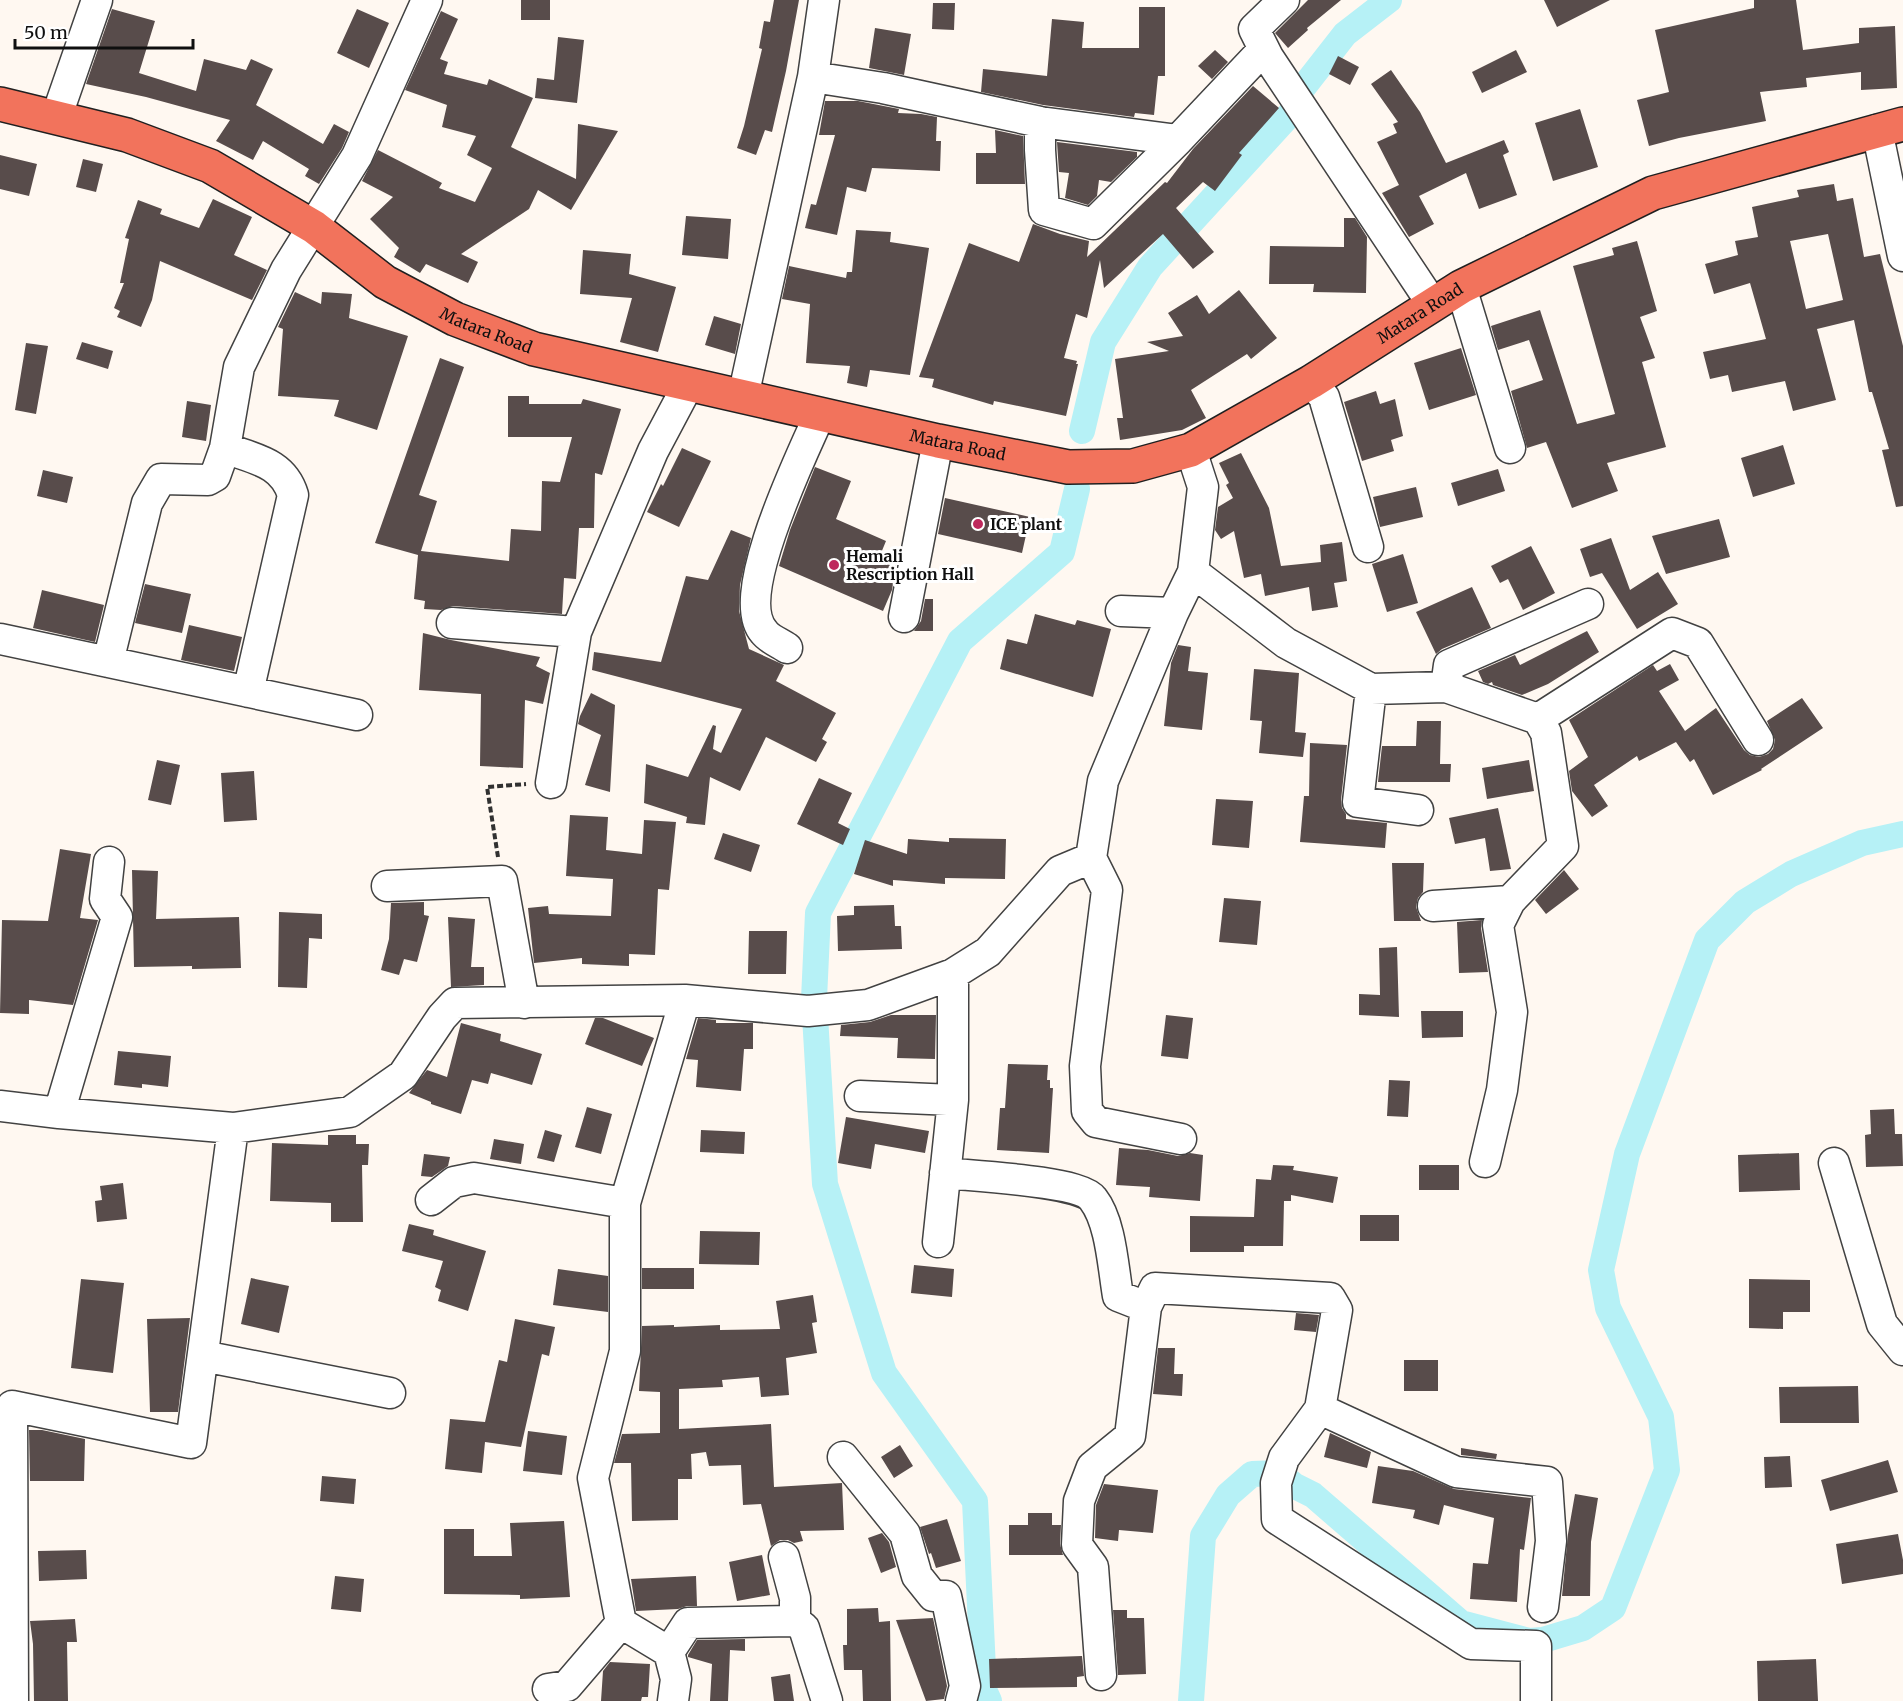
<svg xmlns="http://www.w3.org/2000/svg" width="1903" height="1701" viewBox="0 0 1903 1701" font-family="Merriweather,serif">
  <rect width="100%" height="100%" fill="#fff8f1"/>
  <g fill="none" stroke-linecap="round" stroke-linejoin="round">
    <path stroke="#b6f1f6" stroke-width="26" d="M1302 89 1345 34 1389 0
      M1082 431 1103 342 1150 267 1291 113
      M989 1701 984 1690 975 1501 884 1373 825 1184 814 999 818 913 960 641 1062 552 1077 489
      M1191 1701 1203 1536 1228 1495 1252 1474 1279 1473 1295 1486 1313 1495 1461 1623 1529 1641 1543 1640 1583 1628 1613 1608 1667 1470 1661 1417 1608 1308 1601 1270 1627 1154 1707 940 1745 902 1791 874 1862 843 1903 834"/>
  </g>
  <path fill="#584c4b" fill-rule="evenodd" d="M521 0H550V20H521Z
    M774 0H799L786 71 772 132 765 130 756 155 737 148 744 126 762 49 759 48 764 21 770 22Z
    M1308 0H1341L1307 28 1308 30 1288 48 1275 33Z
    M1544 0H1610L1557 27Z
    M1754 0H1796L1803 50 1859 43V28L1895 26 1897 88 1861 90V72L1806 78 1807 87 1760 92 1766 121 1679 138 1649 146 1637 100 1669 92 1655 30 1754 8Z
    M933 3H955L954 30 932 29Z
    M1139 7H1165V76H1158L1154 115 1135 113 1134 117 1043 105 981 92 983 69 1047 76 1052 19 1084 22 1082 48H1139Z
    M112 9 155 21 139 73 196 91 204 59 246 70 251 59 273 69 256 105 323 144 334 124 349 132 342 148 319 184 305 176 309 169 263 141 253 160 216 141 230 120 146 97 86 84Z
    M357 9 389 23 369 68 337 53Z
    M441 11 458 19 440 59 448 62 444 74 487 85 489 79 533 98 511 147 576 179 578 124 618 131 571 210 538 190 529 209 461 254 478 262 468 283 426 264 420 273 394 257 399 248 370 219 393 197 362 181 378 150 442 183 439 188 475 202 492 168 467 155 476 136 442 127 447 105 405 90Z
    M875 28 911 34 904 75 869 68Z
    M558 37 584 40 577 103 535 98 537 78 554 80Z
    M1215 50 1228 62 1212 79 1198 66Z
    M1516 50 1527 72 1482 93 1472 72Z
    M1338 56 1359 67 1350 85 1329 74Z
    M1391 70 1420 112 1446 163 1504 140 1509 152 1503 155 1517 195 1479 209 1466 173 1419 196 1434 224 1409 237 1382 193 1399 185 1377 142 1397 133 1393 124 1398 122 1371 84Z
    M1253 86 1279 108 1239 153 1242 155 1215 191 1203 182 1176 208 1214 252 1193 269 1163 234 1104 288 1100 260 1087 318 1076 314 1064 358 1077 361 1076 364H1078L1066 416 994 401 993 405 932 387 934 379 919 377 969 243 1019 262 1033 224 1060 234 1089 241 1087 257 1165 182 1167 183 1193 149Z
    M825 101H858L899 109 898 113 921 114 937 117 936 141H941L940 171 872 168 866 192 847 187 837 235 805 228 811 204 816 205 835 135H819Z
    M1580 109 1598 167 1553 181 1535 123Z
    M995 130 1023 136 1025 184H976V153H996Z
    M1057 142 1137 152V157L1111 182 1099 180 1097 196 1088 205 1065 198 1069 173 1059 172Z
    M0 155 37 164 29 196 0 189Z
    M83 159 103 164 96 192 76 187Z
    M1834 184 1837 201 1853 198 1864 257 1880 254 1903 346V506L1896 507 1882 450 1889 449 1872 392H1869L1854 320 1817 329 1836 400 1793 411 1785 381 1732 392 1728 375 1710 379 1703 352 1766 339 1750 283 1714 294 1705 264 1738 255 1735 241 1758 237 1752 207 1799 197 1797 190ZM1828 234 1843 300 1806 309 1790 241Z
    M213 199 252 217 234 255 267 270 252 300 160 261 152 300 141 327 117 317 120 311 114 308 124 283H120L129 239 125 238 138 200 162 209 160 214 199 228Z
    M686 216 731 219 728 259 682 255Z
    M1344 218H1355L1367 237 1366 293 1313 292 1314 284H1269L1270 246 1344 247Z
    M856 230 891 232 890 242 929 248 910 375 870 370 867 387 847 383 850 366 806 363 810 304 782 299 789 266 846 278 847 272H852Z
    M1637 241 1657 311 1640 317 1655 358 1642 362 1666 447 1607 463 1618 491 1572 508 1546 442 1527 448 1511 391 1543 380 1529 340 1498 350 1491 326 1540 310 1577 424 1615 414 1573 266 1614 255 1612 248Z
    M583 250 631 254 629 274 676 287 658 352 620 342 632 298 580 294Z
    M1239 290 1277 338 1251 359 1247 354 1191 390 1206 418 1182 430 1120 440 1117 418H1123L1115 359 1169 351 1147 342 1183 336 1168 313 1197 295 1209 314Z
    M295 292 321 304 322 292 352 294 349 318 408 336 377 430 334 416 339 400 278 396 283 329 278 327Z
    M714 316 741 324 735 354 705 345Z
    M82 342 113 351 108 369 76 359Z
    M26 343 48 346 36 414 15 410Z
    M1461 348 1476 395 1429 410 1414 363Z
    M440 358 464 367 419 495 437 501 421 551 509 561 511 529 541 531 542 481 560 482 572 437H508V396H529V404H581L583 399 621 409 602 475 595 473 594 528H579L576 579 564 578 562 614 453 606 441 610 424 609 425 601 414 599 418 555 375 543Z
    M1376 391 1380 404 1395 399 1403 436 1391 440 1394 451 1362 461 1344 402Z
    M187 401 211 405 206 441 182 437Z
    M1783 445 1795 484 1753 497 1741 458Z
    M682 448 711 461 679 527 647 512 661 484 663 486Z
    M1241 453 1269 508 1281 566 1321 562 1320 545 1342 542 1347 581 1334 583 1338 607 1312 611 1309 587 1265 596 1261 574 1244 578 1234 531 1221 539 1215 530 1218 507 1233 498 1226 485 1229 483 1219 463Z
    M815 467 851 481 836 519 886 541 879 558 896 565 892 590 883 611 779 566 790 530Z
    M1498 469 1505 491 1458 506 1451 483Z
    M43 470 73 477 67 503 37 496Z
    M1416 487 1423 517 1380 527 1373 497Z
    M945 498 1030 517 1022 553 938 534Z
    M1719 519 1730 557 1666 574 1652 536Z
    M731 530 751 538 740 585 739 611 749 649 784 665 776 681 836 713 822 739 827 742 816 762 766 737 740 791 710 777 705 825 686 823 687 817 644 803 646 764 688 777 713 725 716 726 713 749 721 753 742 709 592 670 594 652 661 662 686 576 708 580Z
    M1611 538 1630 590 1658 572 1678 604 1637 629 1602 573 1590 577 1580 549Z
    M1531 546 1555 593 1523 610 1508 579 1500 583 1491 566Z
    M1403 554 1418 603 1387 612 1372 564Z
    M145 584 191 594 182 633 135 623Z
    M1472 587 1491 628 1442 649 1436 654 1416 612Z
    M42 590 104 605 95 642 33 628Z
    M925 599H933V631H914L921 621Z
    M1035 614 1075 625 1077 620 1111 629 1093 697 1000 669 1007 639 1027 644Z
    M189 625 242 637 234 671 181 660Z
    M1587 631 1599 652 1548 684 1522 695 1493 685 1492 682 1488 684 1483 682 1478 671 1515 655 1520 665Z
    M423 633 451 640 540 657 536 666 550 673 543 704 525 700 523 768 480 766 481 694 419 690Z
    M1178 645 1191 647 1188 671 1208 673 1202 730 1164 726 1171 663Z
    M1670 664 1679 680 1659 691 1685 731 1716 708 1744 750 1750 755 1759 757 1768 754 1773 749 1775 740 1767 721 1802 698 1823 728 1761 769 1762 770 1713 795 1694 759 1690 762 1676 742 1639 761 1637 756 1594 785 1608 806 1592 817 1572 791 1569 771 1588 757 1569 720 1653 665 1657 671Z
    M1254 669 1299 673 1295 732 1306 733 1303 757 1259 753 1262 721 1250 720Z
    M591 693 615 705 610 792 585 785 601 735 578 724 580 716Z
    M1417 721H1441L1440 764H1451L1450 782H1378L1382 746H1416Z
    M1310 743 1347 745 1341 800 1342 808 1346 814V819L1387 823 1385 848 1300 842 1304 796H1309Z
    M157 760 180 765 171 805 148 800Z
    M1529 760 1534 791 1487 799 1482 768Z
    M254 771 257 820 224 822 221 773Z
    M819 778 852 793 838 823 850 829 843 845 797 824Z
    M1216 799 1253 801 1249 848 1212 845Z
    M1498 808 1511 869 1490 871 1485 838 1455 844 1449 818Z
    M570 815 608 817 606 850 642 854 644 820 676 822 669 890 658 889 655 955 629 954V966L582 964V958L534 963 528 908 548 906 549 914 611 916 613 879 566 876Z
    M723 833 760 845 751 872 714 859Z
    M949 838 1006 839 1005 879 945 878V884L893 880V886L854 874 865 840 907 854 908 839 949 842Z
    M60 849 91 854 80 918 98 920 73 1005 29 1000V1014L0 1013 2 920 48 921Z
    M1392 863H1424L1423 892 1418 898 1416 907 1421 921H1394Z
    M132 870 158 871 156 919 239 917 241 968 192 969V966L134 967Z
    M1564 870 1579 889 1546 914 1535 900Z
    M1224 898 1261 901 1257 945 1219 942Z
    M424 902V915L429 916 417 962 404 959 399 975 381 970 389 939 391 903Z
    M894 905 895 926H901L902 949 838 951 837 916 854 915V906Z
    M279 912 322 914V939L309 938 307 988 278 987Z
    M448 917 475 919 471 967H484V985L451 987Z
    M1482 920 1481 928 1488 972 1459 973 1457 922Z
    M749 931H787L786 974H748Z
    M1397 947 1399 1017 1359 1015V994L1380 995 1379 948Z
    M1421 1011H1463V1037L1422 1038Z
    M891 1015H936L935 1059 897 1058 898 1038 840 1036 841 1025 870 1022Z
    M1166 1015 1193 1018 1188 1059 1161 1056Z
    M595 1018H603L654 1038 642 1066 585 1044Z
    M698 1018 716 1020V1023H753V1049H744L741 1091 696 1087 698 1060 686 1059Z
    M461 1023 501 1034 500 1041 542 1054 532 1085 491 1073 488 1084 472 1080 461 1114 431 1104V1102L409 1093 427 1070 447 1077Z
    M118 1051 171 1056 168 1087 142 1084V1088L114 1085Z
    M1008 1064 1048 1065 1047 1080H1050V1088H1053L1049 1153 997 1150 1000 1108H1005Z
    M1389 1080 1410 1081 1408 1117 1387 1116Z
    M587 1107 612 1114 601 1154 575 1147Z
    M1894 1109 1895 1134H1902L1903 1166 1866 1167 1865 1135 1871 1134 1870 1110Z
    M846 1117 929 1131 925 1153 875 1144 871 1169 838 1163Z
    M545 1130 562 1135 554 1162 537 1158Z
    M701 1130 745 1132 744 1154 700 1152Z
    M328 1135H356V1144H369L368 1165H362L363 1222H331V1203L270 1201 272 1143 328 1145Z
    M494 1139 524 1144 521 1164 490 1159Z
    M1119 1148 1148 1150 1178 1156 1190 1153 1203 1155 1200 1201 1149 1197 1150 1187 1116 1185Z
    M1799 1153 1800 1190 1739 1192 1738 1155Z
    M424 1154 450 1157 448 1166 432 1177 421 1176Z
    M1273 1165 1294 1166 1293 1170 1338 1177 1333 1203 1291 1195V1201H1284L1283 1246H1244V1252H1190V1216L1254 1217 1256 1179 1271 1180Z
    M1419 1165H1459V1190H1419Z
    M123 1183 127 1219 97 1222 95 1201 102 1200 100 1186Z
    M1360 1215H1399V1241H1360Z
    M409 1224 434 1230 433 1235 486 1251 468 1311 438 1301 441 1290 435 1287 443 1261 402 1251Z
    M700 1231 760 1232 759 1265 699 1264Z
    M914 1265 954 1269 952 1297 911 1293Z
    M642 1268H694V1289H642Z
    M558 1269 608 1276V1312L553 1305Z
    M251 1278 289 1286 279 1333 241 1324Z
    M81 1279 124 1283 113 1373 71 1368Z
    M1749 1279 1810 1280V1312H1783V1329L1749 1328Z
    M813 1295 817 1322 812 1323 817 1353 786 1358 789 1395 761 1397 759 1377 722 1380 723 1387 679 1389V1429L771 1424 774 1487 842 1483 844 1530 800 1531 803 1541 794 1543 788 1540H780L771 1546 761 1504 743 1505 741 1465 709 1466 706 1452 691 1454 692 1479H678V1520L632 1521 631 1463H614L622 1434 660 1433V1392L639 1391 642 1326 674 1325V1327L720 1325V1330L780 1329 776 1301Z
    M1296 1313 1319 1315 1316 1332 1294 1330Z
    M190 1318 178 1412H150L147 1319Z
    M515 1319 555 1327 549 1356 542 1354 521 1447 485 1442 482 1473 445 1469 450 1419 485 1422 499 1360 507 1362Z
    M1158 1348H1175L1174 1374H1183L1182 1396 1153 1394Z
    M1404 1360H1438V1391H1404Z
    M1858 1386 1859 1423H1780L1779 1387Z
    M29 1430H42L85 1439 84 1481H30Z
    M528 1431 567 1436 562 1475 523 1471Z
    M1330 1433 1371 1452 1367 1468 1324 1457Z
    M900 1445 913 1466 894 1478 881 1457Z
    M1461 1448 1497 1454 1496 1459 1461 1455Z
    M1790 1456 1792 1487 1765 1488 1764 1457Z
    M1888 1460 1898 1492 1830 1511 1821 1480Z
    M1378 1466 1413 1471 1454 1489 1531 1498 1524 1550 1520 1549 1517 1602 1470 1599 1473 1563 1488 1564 1494 1518 1444 1505 1439 1525 1413 1518 1415 1510 1372 1503Z
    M322 1476 356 1479 354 1504 320 1501Z
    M1104 1484 1158 1490 1153 1533 1119 1530 1118 1541 1095 1538 1096 1505Z
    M1575 1494 1598 1498 1591 1542 1590 1596H1562L1568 1534Z
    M1028 1513H1052V1525H1061L1060 1544 1063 1555H1009V1525H1028Z
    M947 1519 961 1561 936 1568 931 1553 929 1554 920 1527Z
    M564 1521 570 1597 520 1599V1595L444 1594V1529H474V1556H512L510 1523Z
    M882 1533 889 1542 896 1567 881 1573 868 1538Z
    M1898 1534 1903 1560V1574L1842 1584 1836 1544Z
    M86 1550 87 1579 39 1581 38 1551Z
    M762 1555 770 1595 737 1601 729 1562Z
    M335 1576 364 1579 361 1612 331 1609Z
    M696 1576 697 1606H687L678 1609 636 1611 631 1579Z
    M878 1608 879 1622 890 1621 891 1701H863L862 1670H844L843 1645H847V1609Z
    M1113 1610H1127V1618H1144L1146 1674 1118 1675Z
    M933 1618 947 1686 944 1699 926 1701 896 1620Z
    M75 1619 77 1642H67L68 1701H34L33 1644 30 1621Z
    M745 1639V1651L730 1650 728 1701H710L712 1664 688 1657V1655L697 1640Z
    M1082 1656 1084 1676 1077 1677V1687L990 1688 989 1659Z
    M1816 1659 1818 1701H1758L1757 1661Z
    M610 1662 650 1664 648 1697H642L641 1701H601L603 1671Z
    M790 1674 794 1701H774L771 1677Z"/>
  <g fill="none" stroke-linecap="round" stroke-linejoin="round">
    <defs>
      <path id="minor" d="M1284 0 1254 29 1268 57 1433 305
        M813 77 883 88 1040 122 1178 140 1264 49
        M56 118 97 0
        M1040 122V150L1044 210 1093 224 1178 140
        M1877 130 1903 256
        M1461 287 1510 448
        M1311 382 1324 397 1368 547
        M743 397 813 77 824 0
        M1191 450 1203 487 1193 572 1286 643 1371 689 1446 687 1538 719 1546 733 1563 846 1510 901 1498 925 1512 1012 1502 1090 1485 1162
        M1121 611 1173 613
        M904 617 938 441
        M452 623 576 632
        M0 639 357 715
        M787 648C780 643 769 639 764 632 732 596 803 453 820 414
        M108 662 147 503 161 479 208 480 215 476 225 448
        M1446 687 1449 665 1588 604
        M1371 689 1358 802 1418 810
        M248 692 293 495C283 462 254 459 225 448L239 367 286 270 357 156 427 0
        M1538 719 1672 633 1698 643 1758 740
        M551 783 576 632 653 451 688 385
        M1091 858 1107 890 1085 1066 1087 1111 1096 1122 1181 1139
        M387 886 502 881 524 1003
        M1433 906 1510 901
        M860 1096 953 1100
        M0 1106 59 1113 233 1128 191 1443 12 1406 13 1701
        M59 1113 117 917 105 899 109 862
        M233 1128 350 1112 403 1075 442 1017 455 1003 685 1000
        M1834 1163 1882 1324 1903 1350
        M945 1173C972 1176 1080 1181 1093 1199 1111 1222 1113 1267 1118 1296L1146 1307 1130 1436 1092 1467 1079 1501 1077 1545 1093 1567 1101 1675
        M431 1200 454 1182 474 1178 625 1203
        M938 1242 953 1100V974
        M1146 1307 1155 1288 1330 1298 1337 1310 1320 1409 1284 1458 1276 1483 1277 1519 1471 1644 1536 1646V1701
        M203 1356 390 1393
        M1320 1409 1456 1472 1547 1482 1551 1541 1543 1607
        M843 1457 905 1534 917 1576 933 1596H946L965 1686 961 1701
        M784 1557 795 1598V1621
        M669 1652 688 1623 795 1621 804 1628 827 1701
        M548 1689 567 1686 621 1623
        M673 1701 676 1679 669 1652 621 1623 593 1478 625 1351V1203L685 1000 808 1011 868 1005 953 974 988 952 1060 871 1091 858 1103 781 1173 613 1193 572"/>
      <g id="highway">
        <path id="s1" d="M0 104 127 135 210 166 314 227 385 282 455 319 534 349 938 441 1068 467 1133 466 1191 450 1311 382 1461 287 1653 193 1903 124"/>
      </g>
    </defs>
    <use href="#minor" stroke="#424242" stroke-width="33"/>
    <use href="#highway" stroke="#202020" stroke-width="36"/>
    <path stroke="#313131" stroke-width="4" stroke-dasharray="6 3" stroke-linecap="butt" d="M498 857 487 787 526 784"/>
    <use href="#minor" stroke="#fff" stroke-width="30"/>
    <use href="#highway" stroke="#f2735c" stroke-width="33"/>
  </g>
  <g fill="#be285c" stroke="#fff" stroke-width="2">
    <circle cx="978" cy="524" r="6"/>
    <circle cx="834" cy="565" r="6"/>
  </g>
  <g text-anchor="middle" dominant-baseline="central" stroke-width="6" stroke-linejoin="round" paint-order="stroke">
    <g font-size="16" fill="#0f0f0f" stroke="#fff">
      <text stroke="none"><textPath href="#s1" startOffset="1532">Matara Road</textPath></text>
      <text stroke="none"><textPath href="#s1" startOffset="542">Matara Road</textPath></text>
      <text stroke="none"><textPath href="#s1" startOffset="1028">Matara Road</textPath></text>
    </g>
    <g font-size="16" font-weight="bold" fill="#0f0f0f" stroke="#fff" text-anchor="start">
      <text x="990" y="524">ICE plant</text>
      <text x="846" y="556">Hemali<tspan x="846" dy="18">Rescription Hall</tspan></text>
    </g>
  </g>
  <path d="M15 39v9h178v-9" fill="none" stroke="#0f0f0f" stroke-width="3"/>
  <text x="24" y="39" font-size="18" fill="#0f0f0f" stroke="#ffffff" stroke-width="4.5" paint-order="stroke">50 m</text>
</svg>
